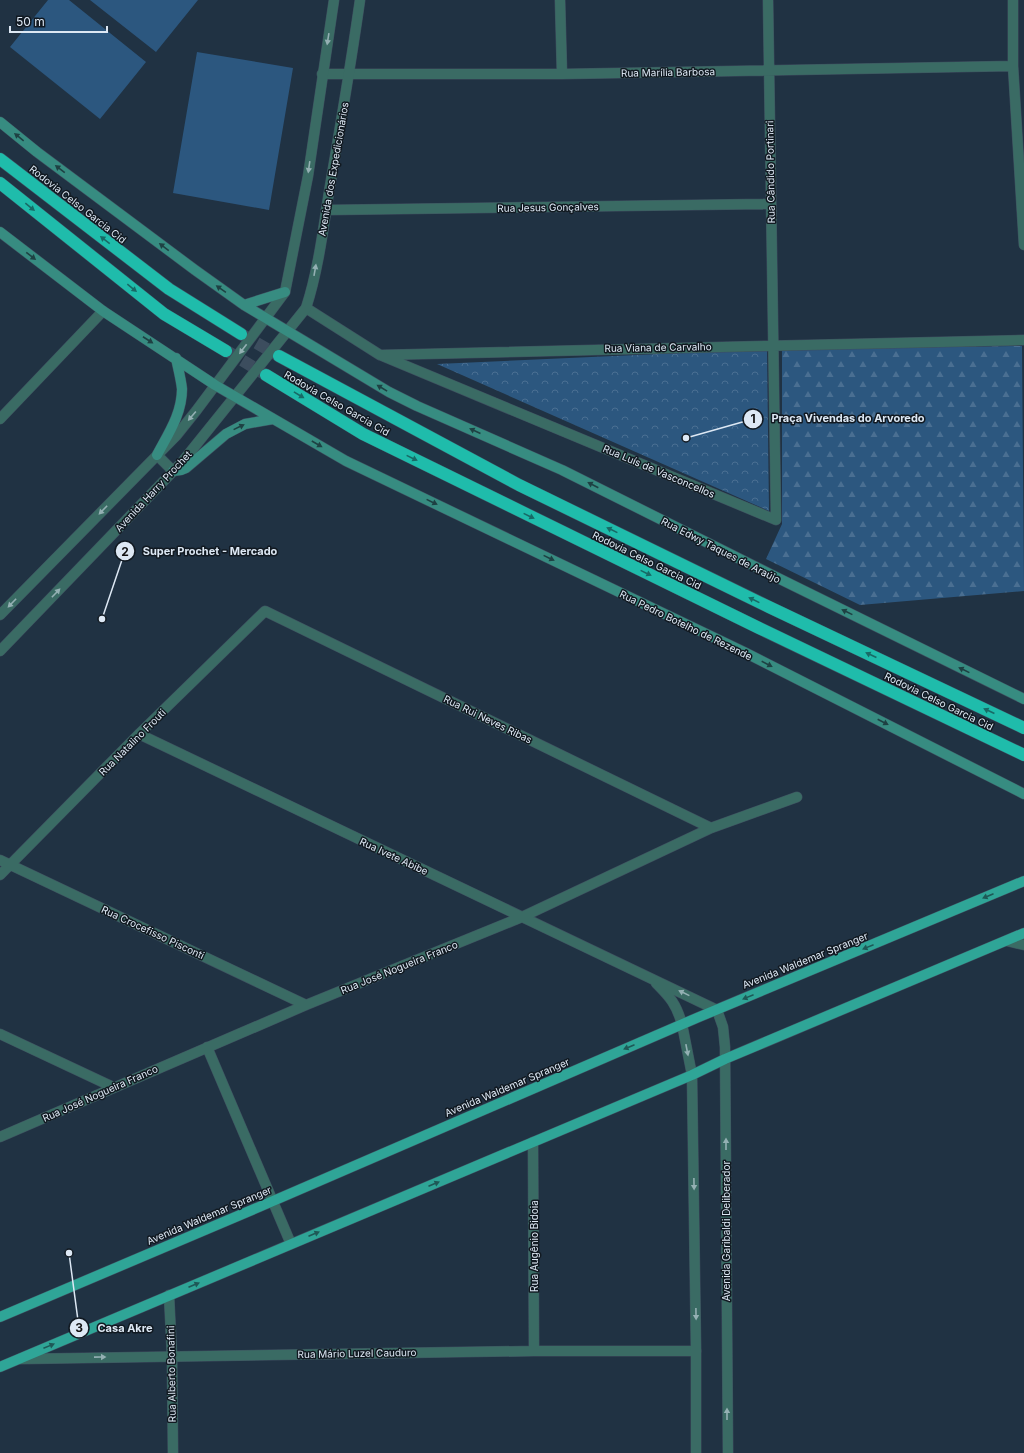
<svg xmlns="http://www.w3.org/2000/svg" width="1024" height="1453" viewBox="0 0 1024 1453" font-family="Inter,sans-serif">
  <defs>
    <pattern id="forest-firs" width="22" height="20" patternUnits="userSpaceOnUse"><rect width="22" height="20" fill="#2c577f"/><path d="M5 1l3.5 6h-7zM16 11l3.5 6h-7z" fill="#4a6f92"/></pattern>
    <pattern id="park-crowns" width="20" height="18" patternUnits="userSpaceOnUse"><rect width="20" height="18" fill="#2c577f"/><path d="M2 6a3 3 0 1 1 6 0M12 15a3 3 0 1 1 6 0" fill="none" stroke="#4a6f92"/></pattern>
  </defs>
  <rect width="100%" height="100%" fill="#203243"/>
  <path fill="url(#forest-firs)" d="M1022 346 1024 591 860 605 766 559 782 524V349Z"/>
  <path fill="url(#park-crowns)" d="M767 349 769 511 437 364Z"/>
  <path fill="#2c577f" d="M48 0H69L146 62 100 119 10 47Z
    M90 0H198L156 52Z
    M197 52 293 68 269 210 173 193Z"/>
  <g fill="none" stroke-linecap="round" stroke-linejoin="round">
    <path stroke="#3c4d5e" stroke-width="12" stroke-dasharray="12 6" stroke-linecap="butt" d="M241 334 279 356
      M227 351 266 375"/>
    <defs>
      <path id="minor" d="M560 0 562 74
        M1013 0V66L1024 245
        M322 74H562L1013 66
        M326 210 771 204
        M306 308 380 355 1024 340
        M380 355 776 520 768 0
        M0 419 103 311
        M139 734 717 1010
        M0 860 306 1005
        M0 875 139 734 265 611 711 828
        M1007 941 1024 945
        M656 983C671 998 676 1004 682 1024
        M0 1034 113 1087
        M207 1047 291 1244
        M0 1137 306 1005 522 917 711 828 797 797
        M533 1142 534 1351
        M169 1295 172 1356 173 1453
        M20 1359 534 1351H696"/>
      <path id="tertiary" d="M157 455 173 471
        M0 615 176 436 196 411 285 292 308 176 334 0
        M0 651 183 461 306 308C318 271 323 231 329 192 340 128 351 64 360 0
        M717 1010 723 1027 725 1047 728 1453
        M682 1024 692 1075 696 1351V1453"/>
      <path id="secondary" d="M0 122 37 152 195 270 244 305 389 392 417 406 562 470 782 580 1024 699
        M0 232 103 311 215 385 346 461 746 653 1024 794
        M244 305 285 292
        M157 455C168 434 182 414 182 389 181 379 178 368 176 358
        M173 471 181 470 186 468 226 434 245 424 273 419"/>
      <path id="primary" d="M0 1317 273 1201 699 1017 1024 881
        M0 1367 692 1075 725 1059 1024 933"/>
      <path id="motorway" d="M0 159 169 289 241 334
        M0 183 164 314 226 351
        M279 356 519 485 769 607 1024 728
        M266 375 363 434 759 628 1024 755"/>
    </defs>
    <use href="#minor" stroke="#3e4f5f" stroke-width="11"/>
    <use href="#tertiary" stroke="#3e4f5f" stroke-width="11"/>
    <use href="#secondary" stroke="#3e4f5f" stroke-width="11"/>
    <use href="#primary" stroke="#3e4f5f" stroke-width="11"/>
    <use href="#motorway" stroke="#3e4f5f" stroke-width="13"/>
    <use href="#minor" stroke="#3a6b64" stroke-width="10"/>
    <use href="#tertiary" stroke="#3a6b64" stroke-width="10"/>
    <use href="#secondary" stroke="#378c81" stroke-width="10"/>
    <use href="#primary" stroke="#2fa597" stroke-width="10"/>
    <use href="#motorway" stroke="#1fbcab" stroke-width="12"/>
  </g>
  <defs><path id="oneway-solid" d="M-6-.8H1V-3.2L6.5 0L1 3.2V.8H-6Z"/></defs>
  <g fill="#94b0b3">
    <use href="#oneway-solid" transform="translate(328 39) rotate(99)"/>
    <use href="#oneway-solid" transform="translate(309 167) rotate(98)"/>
    <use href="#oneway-solid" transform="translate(315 270) rotate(-80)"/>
    <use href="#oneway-solid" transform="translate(243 349) rotate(127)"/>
    <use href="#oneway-solid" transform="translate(192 416) rotate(130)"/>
    <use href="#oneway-solid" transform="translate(103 510) rotate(134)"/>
    <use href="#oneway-solid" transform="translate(56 593) rotate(-46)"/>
    <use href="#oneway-solid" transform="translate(12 603) rotate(134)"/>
    <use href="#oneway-solid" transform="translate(684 993) rotate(-154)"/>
    <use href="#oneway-solid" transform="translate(687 1050) rotate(79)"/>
    <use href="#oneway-solid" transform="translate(726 1144) rotate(-90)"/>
    <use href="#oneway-solid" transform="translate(694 1184) rotate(89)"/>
    <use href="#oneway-solid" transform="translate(696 1314) rotate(89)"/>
    <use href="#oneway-solid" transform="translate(100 1357) rotate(-1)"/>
    <use href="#oneway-solid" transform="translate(727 1414) rotate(-90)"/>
  </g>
  <g fill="#1e4143">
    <use href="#oneway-solid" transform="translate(19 137) rotate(-141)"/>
    <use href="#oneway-solid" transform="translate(60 169) rotate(-143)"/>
    <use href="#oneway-solid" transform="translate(164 247) rotate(-143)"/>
    <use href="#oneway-solid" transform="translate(31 256) rotate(38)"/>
    <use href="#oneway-solid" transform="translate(221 289) rotate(-145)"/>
    <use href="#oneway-solid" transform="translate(148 340) rotate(33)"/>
    <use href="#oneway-solid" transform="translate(382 388) rotate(-149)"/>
    <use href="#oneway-solid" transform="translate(239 427) rotate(-26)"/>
    <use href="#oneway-solid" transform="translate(475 431) rotate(-156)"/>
    <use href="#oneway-solid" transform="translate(317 444) rotate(30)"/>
    <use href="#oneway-solid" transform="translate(593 485) rotate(-153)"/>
    <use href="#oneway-solid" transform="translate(432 502) rotate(26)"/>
    <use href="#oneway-solid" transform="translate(549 558) rotate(26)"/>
    <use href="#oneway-solid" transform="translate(847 612) rotate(-154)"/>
    <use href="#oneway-solid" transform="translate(767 664) rotate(27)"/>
    <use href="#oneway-solid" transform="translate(964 670) rotate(-154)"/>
    <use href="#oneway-solid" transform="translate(883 722) rotate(27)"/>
  </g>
  <g fill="#186a66">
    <use href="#oneway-solid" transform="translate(30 207) rotate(39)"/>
    <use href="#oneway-solid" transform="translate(105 240) rotate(-142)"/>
    <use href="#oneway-solid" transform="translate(132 288) rotate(39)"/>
    <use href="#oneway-solid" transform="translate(299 395) rotate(31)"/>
    <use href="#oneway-solid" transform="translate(412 458) rotate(26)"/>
    <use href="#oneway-solid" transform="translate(529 516) rotate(26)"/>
    <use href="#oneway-solid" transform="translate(612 530) rotate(-154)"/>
    <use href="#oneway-solid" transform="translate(646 573) rotate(26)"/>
    <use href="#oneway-solid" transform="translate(754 600) rotate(-154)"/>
    <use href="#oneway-solid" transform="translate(871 655) rotate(-155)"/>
    <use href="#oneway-solid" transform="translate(989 711) rotate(-155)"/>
  </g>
  <g fill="#1e5856">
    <use href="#oneway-solid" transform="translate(988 896) rotate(157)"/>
    <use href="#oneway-solid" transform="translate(868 947) rotate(158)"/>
    <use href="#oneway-solid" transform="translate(748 997) rotate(158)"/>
    <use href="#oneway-solid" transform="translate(629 1047) rotate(157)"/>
    <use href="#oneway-solid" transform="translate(434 1184) rotate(-23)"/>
    <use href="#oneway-solid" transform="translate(314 1234) rotate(-23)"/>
    <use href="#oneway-solid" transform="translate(194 1285) rotate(-23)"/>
    <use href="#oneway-solid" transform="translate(49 1346) rotate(-22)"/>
  </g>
  <g text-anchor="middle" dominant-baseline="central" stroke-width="3" stroke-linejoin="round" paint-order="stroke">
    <g font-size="10" fill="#dde8f4" stroke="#111921">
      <text transform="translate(668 72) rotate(-1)">Rua Marília Barbosa</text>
      <text transform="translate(333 169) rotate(-80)">Avenida dos Expedicionários</text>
      <text transform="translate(770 172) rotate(-91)">Rua Cândido Portinari</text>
      <text transform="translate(78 204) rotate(38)">Rodovia Celso Garcia Cid</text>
      <text transform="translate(548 207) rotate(-1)">Rua Jesus Gonçalves</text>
      <text transform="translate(658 347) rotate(-1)">Rua Viana de Carvalho</text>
      <text transform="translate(337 403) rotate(30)">Rodovia Celso Garcia Cid</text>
      <text transform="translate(659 471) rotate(23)">Rua Luís de Vasconcellos</text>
      <text transform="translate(153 491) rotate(-47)">Avenida Harry Prochet</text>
      <text transform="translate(721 550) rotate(27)">Rua Edwy Taques de Araújo</text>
      <text transform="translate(647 560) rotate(26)">Rodovia Celso Garcia Cid</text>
      <text transform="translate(686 625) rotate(26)">Rua Pedro Botelho de Rezende</text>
      <text transform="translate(939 701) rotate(26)">Rodovia Celso Garcia Cid</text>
      <text transform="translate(488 719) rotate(26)">Rua Rui Neves Ribas</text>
      <text transform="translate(132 742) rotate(-45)">Rua Natalino Frouti</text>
      <text transform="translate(394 856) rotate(25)">Rua Ivete Abibe</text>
      <text transform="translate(153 932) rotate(25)">Rua Crocefisso Pisconti</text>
      <text transform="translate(805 960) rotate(-22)">Avenida Waldemar Spranger</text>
      <text transform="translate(399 967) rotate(-22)">Rua José Nogueira Franco</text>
      <text transform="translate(507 1087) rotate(-23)">Avenida Waldemar Spranger</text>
      <text transform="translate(100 1093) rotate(-24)">Rua José Nogueira Franco</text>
      <text transform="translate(209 1215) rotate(-23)">Avenida Waldemar Spranger</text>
      <text transform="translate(726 1231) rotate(-90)">Avenida Garibaldi Deliberador</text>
      <text transform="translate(534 1246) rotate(-90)">Rua Augênio Bidoia</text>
      <text transform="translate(357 1353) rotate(-1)">Rua Mário Luzel Cauduro</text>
      <text transform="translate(171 1374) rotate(-91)">Rua Alberto Bonafini</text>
    </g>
  </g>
  <path fill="none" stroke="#dde8f4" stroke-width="1.5" d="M686 438L753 419M102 619L125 551M69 1253L79 1328"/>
  <g fill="#dde8f4" stroke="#111921" stroke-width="1.5">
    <circle cx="686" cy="438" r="4"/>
    <circle cx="102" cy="619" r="4"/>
    <circle cx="69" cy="1253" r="4"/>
    <circle cx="753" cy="419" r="10"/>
    <circle cx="125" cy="551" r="10"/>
    <circle cx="79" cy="1328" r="10"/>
  </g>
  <g font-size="12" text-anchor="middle" font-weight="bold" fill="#111">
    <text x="753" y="423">1</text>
    <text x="125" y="556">2</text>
    <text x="79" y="1332">3</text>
  </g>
  <g font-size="11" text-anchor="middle" font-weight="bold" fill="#dde8f4" stroke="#111921" stroke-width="3" stroke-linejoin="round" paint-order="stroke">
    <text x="848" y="422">Praça Vivendas do Arvoredo</text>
    <text x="210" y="555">Super Prochet - Mercado</text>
    <text x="125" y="1332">Casa Akre</text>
  </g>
  <path d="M10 26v6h97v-6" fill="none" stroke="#dde8f4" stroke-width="2"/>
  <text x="16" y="26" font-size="12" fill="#dde8f4" stroke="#111921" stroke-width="3" paint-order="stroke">50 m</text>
</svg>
